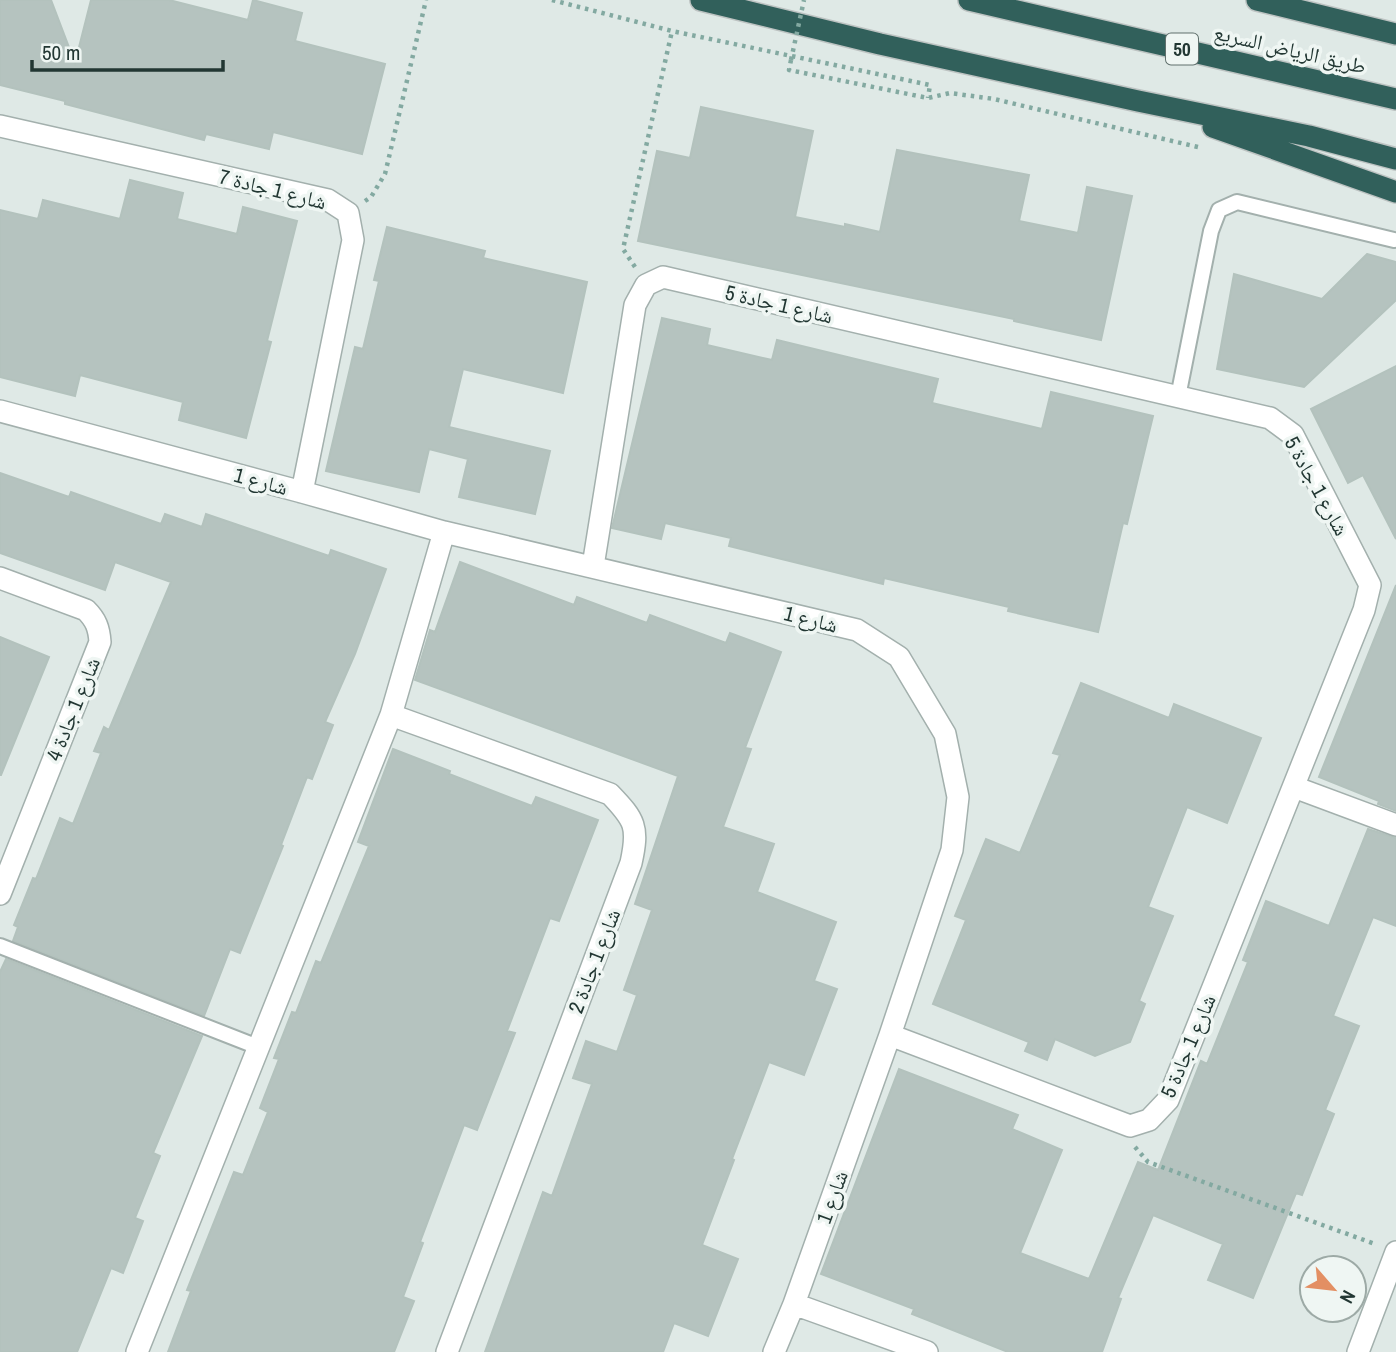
<svg xmlns="http://www.w3.org/2000/svg" width="1396" height="1352" viewBox="0 0 1396 1352" font-family="'Archivo Narrow','Noto Naskh Arabic',sans-serif">
  <rect width="100%" height="100%" fill="#dfe9e6"/>
  <path fill="#b5c3bf" stroke="#b3c2bd" stroke-width="2" d="M0 0H51L75 63 91 0H169L248 20 253 0 302 13 295 41 385 64 362 154 273 132 269 149 206 134 204 140 65 104V101L0 85Z
    M701 107 813 131 795 217 845 227V224L880 232 897 150 1029 175 1019 221 1078 233 1087 187 1132 196 1101 340 1014 321V319L638 241 657 151 690 158Z
    M130 180 183 193 177 219 237 234 243 207 297 221 267 341 271 342 246 438 179 420 183 402 80 375 75 396 0 377V210L38 219 43 200 120 219Z
    M387 227 485 251 483 258 587 282 563 393 463 369 449 427 550 451 535 514 459 497 468 459 429 449 419 492 326 471 355 347 363 349 379 281 374 280Z
    M1367 254 1396 262V300L1304 387 1217 369 1234 274 1322 299Z
    M662 318 710 329 707 345 772 360 777 340 938 379 932 403 1042 429 1051 392 1153 416 1127 524 1123 523 1098 632 1008 611 1009 607 884 578 883 584 729 546 731 538 665 523 661 539 612 528Z
    M1396 366V539L1363 475 1348 483 1311 409Z
    M0 473 69 497 71 492 161 524 165 514 202 527 206 514 329 556 331 550 386 569 355 654 325 722 333 725 312 779 307 777 281 845 283 846 240 953 230 949 204 1016 13 941 18 927 14 925 33 878 36 879 60 818 73 824 101 753 94 751 104 727 109 730 171 582 115 562 105 590 0 553Z
    M460 562 574 605 577 597 647 623 650 615 726 643 730 633 781 652 745 748 751 749 723 827 774 844 757 892 836 922 814 981 837 989 804 1075 769 1062 732 1159 734 1160 702 1245 738 1259 708 1336 674 1323 663 1352H485L543 1192 552 1196 592 1084 573 1078 586 1041 617 1052 637 995 624 990 652 910 635 904 678 776 415 680 430 630 435 632Z
    M1396 585V811L1378 804 1379 801 1319 777Z
    M0 637 49 657 1 775H0Z
    M1081 683 1169 718 1174 704 1261 738 1227 823 1187 807 1148 907 1173 916 1139 1001 1145 1004 1130 1042 1095 1056 1055 1039 1047 1060 1025 1051 1029 1042 933 1004 966 920 955 916 986 839 1020 853 1060 755 1053 753Z
    M393 749 450 771 449 774 532 806 536 797 598 820 559 921 550 918 507 1031 515 1033 477 1130 464 1125 420 1242 423 1243 403 1297 414 1301 394 1352H168L191 1291 187 1290 234 1172 243 1175 268 1112 260 1108 279 1059 274 1058 292 1012 296 1013 316 961 321 963 369 846 358 842Z
    M1368 829 1396 838V926L1373 917 1333 1016 1359 1026 1325 1110 1334 1114 1302 1195 1296 1193 1253 1298 1208 1280 1223 1244 1153 1215 1118 1298 1121 1299 1102 1352H1008L912 1314 914 1309 821 1274 899 1069 1018 1115 1012 1129 1062 1150 1020 1253 1089 1279 1138 1162 1158 1170 1201 1061 1207 1064 1248 962 1243 960 1266 901 1329 926Z
    M6 959 202 1036 153 1153 160 1156 135 1218 143 1221 123 1273 111 1268 77 1352H0V972Z"/>
  <g fill="none" stroke-linecap="round" stroke-linejoin="round">
    <defs>
      <path id="service" d="M1178 397 1211 231 1219 210 1237 202 1394 240
        M0 946 258 1047"/>
      <path id="minor" d="M0 126 328 200 348 213 353 240 302 492
        M0 411 302 492 444 532 857 630 899 657 945 734 958 797 952 850 890 1035 794 1304 774 1352
        M593 566 635 305 646 285 663 277 1270 418 1293 435 1370 585 1364 610 1168 1100 1149 1120 1130 1126 890 1035
        M0 578 86 610C96 620 99 628 100 642L0 894
        M391 715 610 794C635 820 639 827 631 863L447 1352
        M1294 787 1396 825
        M794 1304 927 1352
        M137 1352 391 715 444 532
        M1358 1352 1396 1252"/>
      <path id="motorway" d="M701 0 880 44 1138 101 1309 136 1396 159
        M969 0 1396 99
        M1257 0 1396 34
        M1213 127 1396 192"/>
    </defs>
    <use href="#service" stroke="#a3b0ad" stroke-width="18"/>
    <use href="#minor" stroke="#a3b0ad" stroke-width="24"/>
    <use href="#motorway" stroke="#bdc3c2" stroke-width="24"/>
    <path stroke="#83a9a1" stroke-width="4.5" stroke-dasharray="3.5 5" stroke-linecap="butt" d="M552 0 672 31 930 85 928 98
      M791 60 789 70 928 98 950 93 994 99 1202 148
      M365 201 371 197 385 174 426 0
      M635 267 623 249 672 31
      M1135 1147 1148 1162 1375 1244"/>
    <use href="#service" stroke="#fff" stroke-width="14"/>
    <use href="#minor" stroke="#fff" stroke-width="21"/>
    <use href="#motorway" stroke="#31605b" stroke-width="21"/>
    <path stroke="#83a9a1" stroke-width="4.5" stroke-dasharray="3.5 5" stroke-linecap="butt" d="M791 60 804 0"/>
  </g>
  <g text-anchor="middle" dominant-baseline="central" stroke-width="7" stroke-linejoin="round" paint-order="stroke">
    <rect fill="#eff6f3" stroke="#60706d" stroke-width="2" x="1166" y="33.5" width="32" height="31" rx="5"/>
    <g font-size="19" font-weight="bold" fill="#223733">
      <text x="1182" y="49">50</text>
    </g>
    <g font-size="21" fill="#223733" stroke="#eff6f3">
      <text transform="translate(1290 49) rotate(13)">طريق الرياض السريع</text>
      <text transform="translate(273 189) rotate(14)">شارع 1 جادة 7</text>
      <text transform="translate(779 304) rotate(13)">شارع 1 جادة 5</text>
      <text transform="translate(261 481) rotate(15)">شارع 1</text>
      <text transform="translate(1317 486) rotate(61)">شارع 1 جادة 5</text>
      <text transform="translate(811 619) rotate(14)">شارع 1</text>
      <text transform="translate(73 709) rotate(-68)">شارع 1 جادة 4</text>
      <text transform="translate(594 961) rotate(-69)">شارع 1 جادة 2</text>
      <text transform="translate(1188 1046) rotate(-67)">شارع 1 جادة 5</text>
      <text transform="translate(832 1197) rotate(-70)">شارع 1</text>
    </g>
  </g>
  <g transform="translate(1333 1289) rotate(118)"><circle r="33" fill="#eff6f3" stroke="#9daaa6" stroke-width="2"/>
  <path d="M0-5L12 26L0 18L-12 26Z" fill="#e38f63"/>
  <text y="-10" font-size="19" font-weight="bold" text-anchor="middle" fill="#223733">N</text>
  </g>
  <path d="M32 60v10h191v-10" fill="none" stroke="#223733" stroke-width="3.5"/>
  <text x="42" y="60" font-size="21" fill="#223733" stroke="#eff6f3" stroke-width="5" paint-order="stroke">50 m</text>
</svg>
